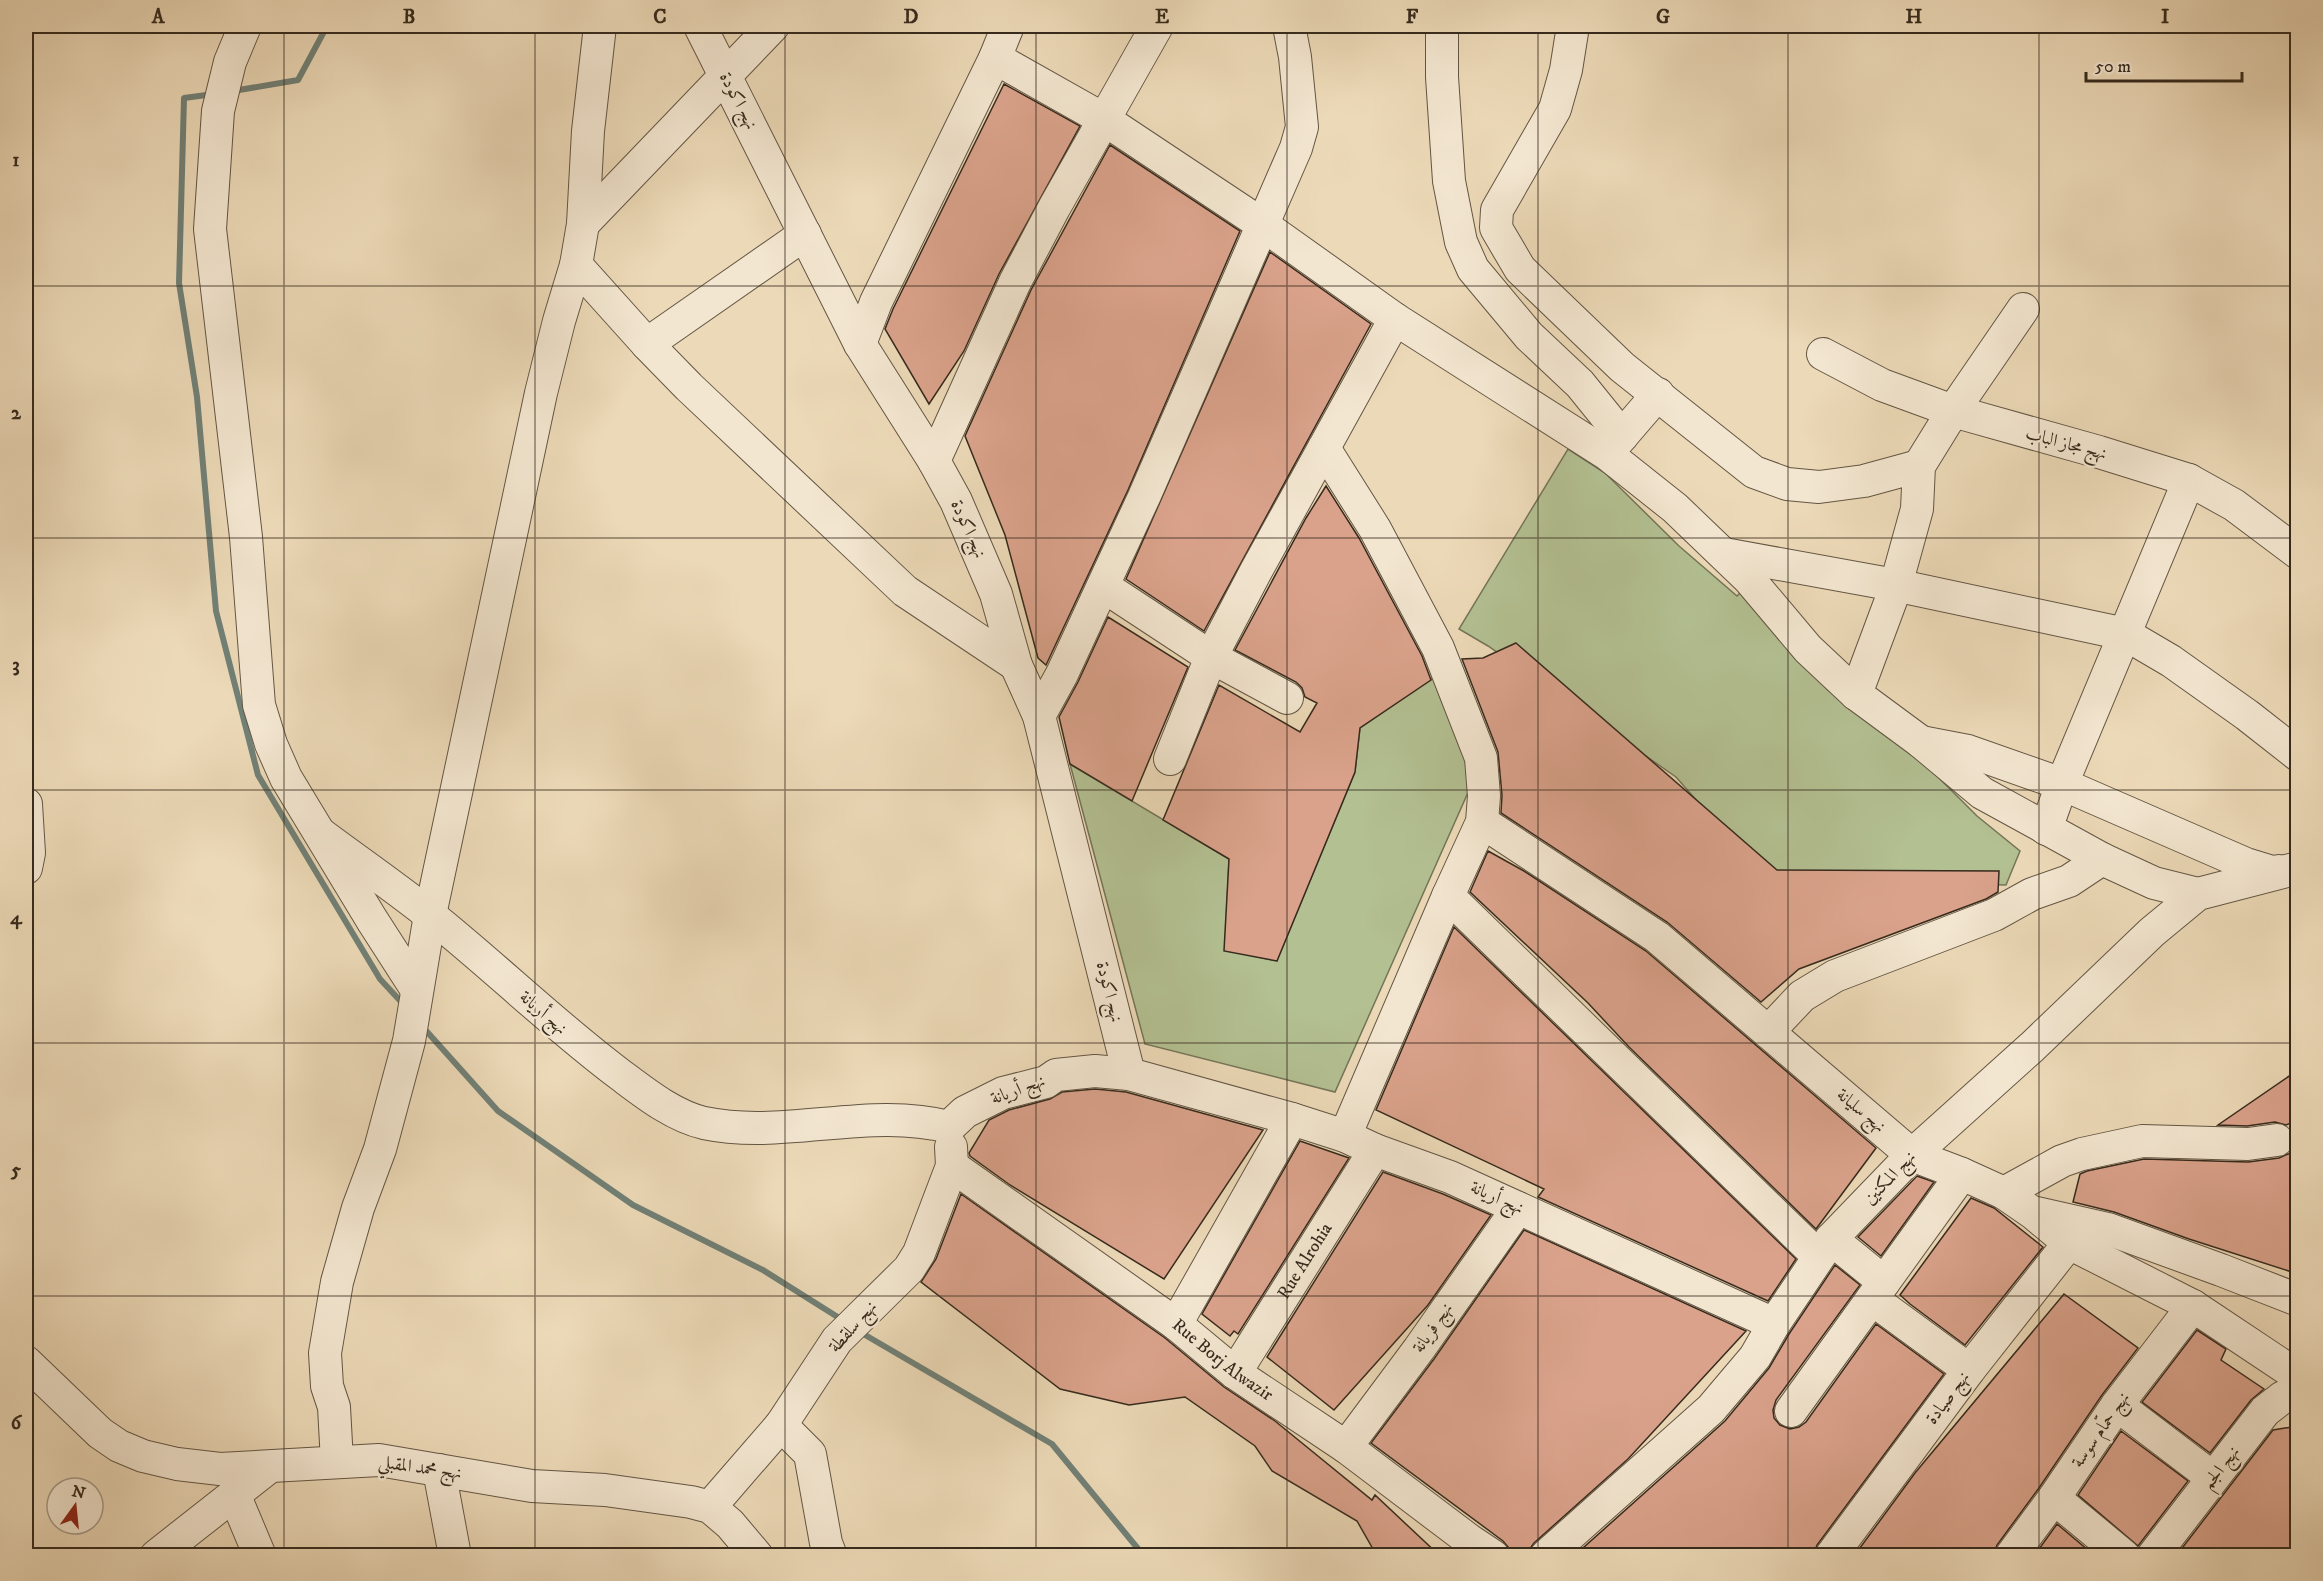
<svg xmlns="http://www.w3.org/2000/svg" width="2323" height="1581" viewBox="0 0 2323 1581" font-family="'IM FELL DW Pica',Amiri,serif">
  <rect width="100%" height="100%" fill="#ecd9b7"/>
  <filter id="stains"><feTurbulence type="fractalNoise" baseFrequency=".00333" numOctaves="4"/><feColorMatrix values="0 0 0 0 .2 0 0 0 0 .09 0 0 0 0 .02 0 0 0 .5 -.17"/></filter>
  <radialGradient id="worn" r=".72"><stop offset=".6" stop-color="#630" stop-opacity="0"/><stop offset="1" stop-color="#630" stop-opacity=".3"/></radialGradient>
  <path fill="#b3c092" stroke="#747558" stroke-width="1.5" d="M1568 449 1605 473 1679 546 1737 596 1741 592 1828 690 1900 739 1977 816 2020 851 2006 885 1826 881 1772 886 1676 777 1488 646 1459 629Z
    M1433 678 1474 779 1335 1092 1145 1044 1070 764 1229 859 1225 950 1277 961 1355 772 1360 728Z"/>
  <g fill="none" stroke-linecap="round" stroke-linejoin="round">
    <path stroke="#718076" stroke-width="6" d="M233 91 298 80 327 26
      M214 94 184 98 179 283 197 397 216 611 258 775 380 979 405 1006
      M421 1025 498 1111 633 1205 763 1270 844 1321
      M860 1332 1052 1444 1144 1556"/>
  </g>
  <path fill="#daa28b" stroke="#362a1d" stroke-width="1.5" d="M1004 84 1080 126 999 274 964 351 929 404 885 329 893 309Z
    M1110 145 1240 231 1128 490 1046 665 1038 658 1005 535 965 436 1031 290Z
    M1270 252 1371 324 1204 631 1126 579Z
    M1326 486 1359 538 1422 656 1431 680 1360 728 1355 772 1277 961 1224 951 1229 859 1163 820 1219 685 1300 732 1317 703 1305 697 1302 688 1296 682 1235 650 1306 518Z
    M1108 617 1188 667 1132 801 1070 764 1059 717 1078 682Z
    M1516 643 1777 870 1999 871 1998 892 1986 899 1799 969 1761 1002 1667 922 1501 813 1502 795 1498 752 1462 659 1483 658Z
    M1488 851 1524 871 1646 951 1876 1148 1816 1229 1629 1047 1588 1003 1470 892Z
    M1454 927 1796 1259 1768 1301 1538 1197 1544 1189 1376 1110Z
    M2298 1070V1120L2286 1125 2275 1122 2247 1126 2218 1125Z
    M1095 1089 1126 1092 1263 1130 1164 1279 1010 1185 970 1156 969 1153 989 1120 1009 1110 1050 1099 1062 1092Z
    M1300 1141 1349 1158 1238 1334 1234 1331 1230 1336 1202 1314Z
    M2288 1154H2298V1274L2189 1239 2114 1212 2073 1202 2080 1174 2087 1171 2144 1159 2248 1162 2279 1158Z
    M1383 1172 1443 1194 1491 1215 1428 1305 1334 1410 1267 1357Z
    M1917 1176 1934 1182 1881 1256 1858 1237Z
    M961 1194 1165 1338 1224 1387 1275 1421 1372 1500 1375 1495 1440 1556H1377L1357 1521 1272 1471 1255 1446 1185 1397 1129 1405 1060 1389 921 1282 936 1259Z
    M1971 1198 1994 1208 2043 1247 1965 1345 1910 1304 1900 1295Z
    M1524 1230 1746 1331 1628 1459 1534 1543 1529 1550V1556H1511L1509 1548 1503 1541 1371 1443 1434 1359Z
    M1835 1265 1860 1285 1776 1400 1773 1410 1774 1418 1780 1425 1790 1429 1799 1427 1806 1422 1876 1324 1944 1374 1817 1545 1813 1556H1574L1725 1421 1769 1368 1789 1334Z
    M2064 1294 2138 1348 2102 1395 2039 1488 1997 1545 1993 1556H1854L1915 1473Z
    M2197 1330 2226 1349 2221 1360 2264 1389 2251 1400 2210 1453 2142 1402Z
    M2298 1426V1556H2176L2273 1430Z
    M2121 1431 2188 1481 2138 1546 2078 1495Z
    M2057 1524 2095 1556H2034Z"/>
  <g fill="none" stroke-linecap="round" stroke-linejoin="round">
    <defs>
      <g id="minor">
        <path d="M245 26 230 62 218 111 210 229 246 537 259 705 271 744 286 778 372 920 417 990"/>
        <path d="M700 26 860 344 934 461 956 501 996 594 1016 665 1039 716 1129 1074"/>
        <path d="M1442 26V77L1449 181 1461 242 1473 269 1529 336 1580 384 1622 436"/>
        <path d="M1573 26 1566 70 1555 109 1497 210 1496 228 1520 269 1622 367 1754 472 1787 484 1819 487 1864 481 1919 466"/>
        <path d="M995 58 1105 120 1263 225 1395 319 1607 454 1675 508 1749 579 1808 649 1856 694 1921 742 1982 793 2102 859 2154 883 2198 894"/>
        <path d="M583 224 773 26"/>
        <path d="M576 265 647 344 689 387 905 591 1016 665"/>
        <path d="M647 344 805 234"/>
        <path d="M860 344 876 302 995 58 1008 26"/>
        <path d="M1823 354 1882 385 1953 411 2099 452 2189 480 2234 505 2298 553"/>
        <path d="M1324 448 1375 529 1438 648 1481 758 1484 796 1482 822 1448 896 1345 1136"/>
        <path d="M1609 451 1658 394"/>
        <path d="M934 461 1015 282 1054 208 1157 26"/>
        <path d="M1724 554 1895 585 2125 634 2171 661 2247 715 2298 755"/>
        <path d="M1103 586 1211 657 1287 698"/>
        <path d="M1856 694 1894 592 1917 509 1919 466 1953 411 2023 309"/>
        <path d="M1039 716 1062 674 1144 497 1296 148 1302 127 1295 57 1289 26"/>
        <path d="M1921 742 1968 751 2062 784 2246 864 2272 872 2279 871"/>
        <path d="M1170 759 1211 657 1256 571 1395 319"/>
        <path d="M26 804 29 853 26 868"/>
        <path d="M1482 822 1657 937 1912 1155 1962 1174 2004 1193 2033 1213 2069 1243 2193 1306 2298 1376"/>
        <path d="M2046 829 2062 784 2189 480"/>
        <path d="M321 834C357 861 395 887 430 915 495 967 555 1026 622 1076 646 1094 674 1116 704 1123 785 1140 869 1106 949 1127L965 1112 1003 1093 1046 1082 1056 1075 1095 1071 1129 1074 1292 1119 1345 1136 1375 1150 1450 1177 1774 1324"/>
        <path d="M1448 896 1818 1256"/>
        <path d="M1768 1032 1802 996 1835 976 1994 915 2032 894 2069 881 2102 859"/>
        <path id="s1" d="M952 1166 1176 1324 1235 1373 1346 1447 1469 1540 1493 1556"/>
        <path d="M2004 1193 2062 1161 2082 1154 2142 1141 2248 1144 2277 1140"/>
        <path d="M2037 1213 2108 1229 2221 1270 2298 1300"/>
        <path d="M1831 1239 1884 1282"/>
        <path d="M1872 1299 1969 1370"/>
        <path d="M1176 1324 1292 1119"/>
        <path d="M26 1362 100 1433 119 1446 143 1456 177 1464 220 1469 379 1460 532 1486 605 1490 691 1502 710 1507 730 1524 757 1556"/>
        <path id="s2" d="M1235 1373 1375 1150"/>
        <path d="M2117 1405 2213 1478"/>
        <path d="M1791 1411 1962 1174"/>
        <path d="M781 1425 810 1454 826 1543 831 1556"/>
        <path d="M1346 1447 1419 1349 1518 1208"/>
        <path d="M337 1462 334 1407 327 1386 325 1353 337 1282 358 1208 380 1149 409 1041 430 915 541 393 559 321 576 265 583 224 588 131 600 26"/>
        <path d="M439 1470 455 1556"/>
        <path d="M234 1494 260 1556"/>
        <path d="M2054 1498 2124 1556"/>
        <path d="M710 1507 781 1425 837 1340 909 1269 919 1253 952 1166 951 1147"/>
        <path d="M156 1556 268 1468"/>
        <path d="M1546 1556 1711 1409 1755 1357 1774 1324 1831 1239 1912 1155 2032 1047 2152 932 2198 894 2298 868"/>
        <path d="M1831 1556 1969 1370 2069 1243"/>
        <path d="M2011 1556 2054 1498 2117 1405 2193 1306"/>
        <path d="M2153 1556 2265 1411 2283 1397 2298 1391"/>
      </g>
    </defs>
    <use href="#minor" stroke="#645644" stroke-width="34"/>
    <use href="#minor" stroke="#f3e6d0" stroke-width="32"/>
  </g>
  <path fill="none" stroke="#362a1d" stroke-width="1.5" stroke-opacity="0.55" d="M284 26V1556M535 26V1556M785 26V1556M1036 26V1556M1287 26V1556M1538 26V1556M1788 26V1556M2039 26V1556M26 286H2298M26 538H2298M26 790H2298M26 1043H2298M26 1296H2298"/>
  <g text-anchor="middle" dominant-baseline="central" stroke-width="4.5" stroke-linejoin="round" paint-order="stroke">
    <g font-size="18" fill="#362a1d" stroke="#f3e6d0">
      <text transform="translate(738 101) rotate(63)">نهج اكودة</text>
      <text transform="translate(2066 444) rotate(15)">نهج مجاز الباب</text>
      <text transform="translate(968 529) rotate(66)">نهج اكودة</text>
      <text transform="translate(1109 992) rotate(76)">نهج اكودة</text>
      <text transform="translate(543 1013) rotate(41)">نهج أريانة</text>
      <text transform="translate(1018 1090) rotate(-20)">نهج أريانة</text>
      <text transform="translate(1861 1111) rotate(40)">نهج سليانة</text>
      <text transform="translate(1890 1178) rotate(-46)">نهج المكنين</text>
      <text transform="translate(1497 1198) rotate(24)">نهج أريانة</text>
      <text stroke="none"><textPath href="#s2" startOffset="132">Rue Alrohia</textPath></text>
      <text transform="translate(853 1327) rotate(-48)">نهج سلقطة</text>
      <text transform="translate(1433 1328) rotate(-55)">نهج فريانة</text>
      <text stroke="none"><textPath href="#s1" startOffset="333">Rue Borj Alwazir</textPath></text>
      <text transform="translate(1948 1398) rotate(-53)">نهج صيادة</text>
      <text transform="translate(2101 1430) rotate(-55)">نهج حمّام سوسة</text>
      <text transform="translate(420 1468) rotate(8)">نهج محمد المقبلي</text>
      <text transform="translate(2221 1468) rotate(-52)">نهج الجم</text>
    </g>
  </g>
  <rect width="2323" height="1581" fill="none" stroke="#ecd9b7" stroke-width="66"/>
  <g transform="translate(75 1506) rotate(15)"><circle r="28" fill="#f3e6d0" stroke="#a79b88" stroke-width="1.5"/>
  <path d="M0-4.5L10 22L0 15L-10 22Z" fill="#8f2418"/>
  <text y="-9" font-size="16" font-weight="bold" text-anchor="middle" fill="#362a1d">N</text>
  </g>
  <path d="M2086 72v9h156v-9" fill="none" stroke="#362a1d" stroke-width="3"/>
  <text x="2095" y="72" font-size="18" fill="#362a1d" stroke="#f3e6d0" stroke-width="4.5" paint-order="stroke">50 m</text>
  <rect x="33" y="33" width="2257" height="1515" fill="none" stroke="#362a1d" stroke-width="2"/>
  <g font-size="20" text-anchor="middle" font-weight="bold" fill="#362a1d">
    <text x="158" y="23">A</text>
    <text x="409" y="23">B</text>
    <text x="660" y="23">C</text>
    <text x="911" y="23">D</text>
    <text x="1162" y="23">E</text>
    <text x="1412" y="23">F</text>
    <text x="1663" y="23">G</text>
    <text x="1914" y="23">H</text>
    <text x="2165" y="23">I</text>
    <text x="16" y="166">1</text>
    <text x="16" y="419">2</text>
    <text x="16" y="671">3</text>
    <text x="16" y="924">4</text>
    <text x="16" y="1176">5</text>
    <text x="16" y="1429">6</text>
  </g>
  <rect width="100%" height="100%" filter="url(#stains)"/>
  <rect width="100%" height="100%" fill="url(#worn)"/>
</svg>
